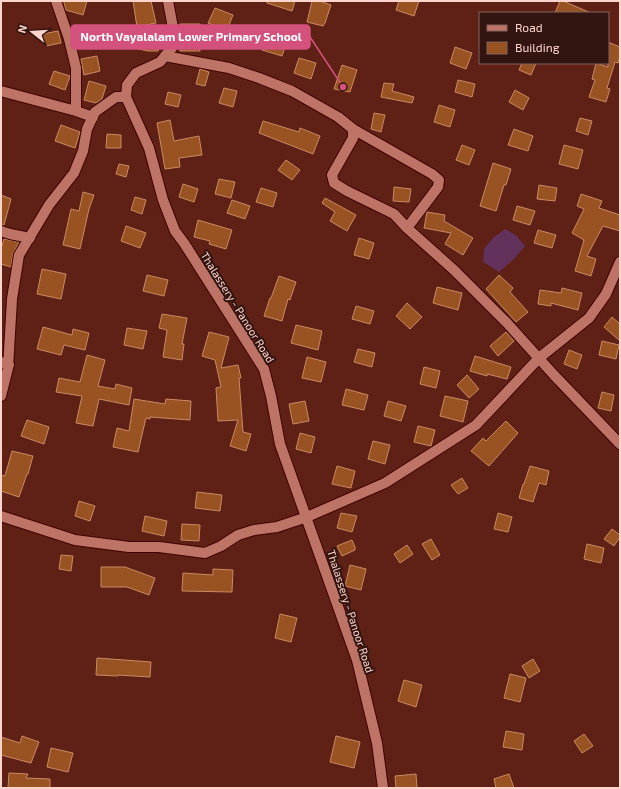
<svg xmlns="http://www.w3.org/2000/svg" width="621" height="789" viewBox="0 0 621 789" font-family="'Exo 2',sans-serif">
  <rect width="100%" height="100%" fill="#5f2015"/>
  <path fill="#62325d" d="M505 229 516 235 525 246 513 260 499 272 483 262 484 249 493 238Z"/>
  <path fill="#995322" stroke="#ca8a64" d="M64 1H87L83 15 66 10 64 3Z
    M133 1H151L156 23 137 27Z
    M267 1H295L292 11 267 3Z
    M312 1H320L331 5 325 23 323 26 307 22Z
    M399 1H419L414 16 396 10Z
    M560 1H563L591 13H555Z
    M215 8 233 15 227 30 208 23Z
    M180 24H200V51H180Z
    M58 31 61 43 46 46 43 34Z
    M290 31 282 56 262 50 267 34 283 39Z
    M138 32 162 38 158 51H148L134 48Z
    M608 42 620 47V56L618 63 615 62 607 88 610 89 606 102 589 97 595 80 592 79 596 63 608 67Z
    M455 47 472 53 466 69 450 63Z
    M97 56 100 71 84 75 81 59Z
    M299 58 316 63 311 79 294 73Z
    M522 63H536L531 75 519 70Z
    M342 65 357 70 350 92 334 89Z
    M200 69 209 72 205 86 196 84Z
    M54 71 70 76 65 90 49 84Z
    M458 80 475 84 472 97 455 92Z
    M89 81 106 86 102 99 96 103 84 100Z
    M384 83 394 84 392 91 414 97 412 103 381 97Z
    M224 88 237 91 233 107 219 103Z
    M515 90 529 98 523 110 509 102Z
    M168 92 181 95 178 107 165 104Z
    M439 105 455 110 450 127 434 122Z
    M374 113 385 115 381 132 371 129Z
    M580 118 592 121 588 135 576 131Z
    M170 120 174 141 199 136 202 155 179 158 180 167 165 169 157 123Z
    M263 121 299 132 300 128 320 136 313 154 259 133Z
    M61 125 80 132 75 148 55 141Z
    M514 129 533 136 528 151 508 145Z
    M107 134 121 135V148H106Z
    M462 145 475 150 469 165 456 160Z
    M564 145 583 150 578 169 559 164Z
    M286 160 300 170 292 180 278 170Z
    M493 163 511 169 506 185H504L496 211 480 206Z
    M119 164 129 166 126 177 116 174Z
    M219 179 235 182 231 198 215 194Z
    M183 184 198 189 194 202 179 197Z
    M539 185 557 188 555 201 537 199Z
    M394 187 411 189 409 202 393 201Z
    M261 188 277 193 273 207 256 202Z
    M83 192 94 195 89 209 80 249 63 245 71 209 79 211Z
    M581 194 602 201 599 208 620 215V231L603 226 587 256 596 259 591 276 575 271 584 240 572 233 584 209 577 206Z
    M1 195 11 199 4 225H1Z
    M135 197 146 200 142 214 131 210Z
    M325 198 356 215 347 231 330 221 335 212 322 203Z
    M232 200 250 206 245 219 227 213Z
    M517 206 535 211 530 225 513 220Z
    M427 212 445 215 444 221 473 238 463 255 445 244 451 233 424 228Z
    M198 220 232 230 226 249 209 244 210 241 194 237Z
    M126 226 146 233 140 248 121 241Z
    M538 230 556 235 552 248 534 243Z
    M359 238 374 243 369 259 354 255Z
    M4 239 19 242 13 254 11 267 1 264V249Z
    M42 269 66 274 61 299 37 294Z
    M147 275 168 280 164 296 143 291Z
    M499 275 513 288 510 292 528 312 516 322 486 289Z
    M279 276 296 282 290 300 288 299 282 321 264 316 270 298H271Z
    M437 287 462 293 458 310 433 303Z
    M562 288 582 293 578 310 551 303V306L538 304 540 290 561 293Z
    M407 303 422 317 410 329 396 316Z
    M356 306 374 311 370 324 352 319Z
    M162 314 187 318 182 344H184L182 360 163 357 167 330 159 328Z
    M612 317 620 324V341L604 327Z
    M296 325 322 331 318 350 291 343Z
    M43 327 72 335 73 329 89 333 85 350 64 345 61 355 37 349Z
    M127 328 147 331 143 349 124 345Z
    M209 332 229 337 221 368 238 365 241 378H239L243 432 251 434 246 451 230 446 238 420 218 421 216 388 221 387 215 360 202 356Z
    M506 332 514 341 498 356 490 346Z
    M602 341 619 345 616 359 599 355Z
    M358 349 375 353 372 367 354 362Z
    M569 350 582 355 577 369 564 364Z
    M87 355 105 360 98 386 115 389 116 384 132 388 129 405 99 399 93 426 76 423 82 396 56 392 59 378 80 382Z
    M475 356 511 367 507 379 487 374V376L470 371Z
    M307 357 326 362 321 382 302 378Z
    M424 367 440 371 436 388 420 384Z
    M467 375 479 389 469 398 457 385Z
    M346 389 368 395 364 410 342 405Z
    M602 392 614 395 611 411 598 408Z
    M445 396 468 401 463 422 440 416Z
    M134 399 165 404 166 399 191 401 190 420 150 417V419L146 418 138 452 113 447 117 428 129 431Z
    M305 401 309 421 293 424 289 404Z
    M388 401 406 406 401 421 384 416Z
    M27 420 49 427 44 444 21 436Z
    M506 421 518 433 489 466 471 451 483 438 486 441Z
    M418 426 435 430 431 446 414 442Z
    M300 433 315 437 311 453 296 449Z
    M373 441 390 445 385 464 368 459Z
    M12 451 33 456 28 474H27L19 497 1 491V475L5 476Z
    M337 466 355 471 351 488 332 484Z
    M530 466 549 471 546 485 539 483 533 502 519 498 523 484H524Z
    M462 478 468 488 458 494 451 485Z
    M197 492 222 495 220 511 195 508Z
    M79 501 95 506 90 521 75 516Z
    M341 513 357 516 352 532 337 528Z
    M498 513 512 517 508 532 494 529Z
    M145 516 167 521 164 536 142 531Z
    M182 524 200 525 199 541 181 540Z
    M612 529 620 535V537L614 546 604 539Z
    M431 539 440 555 432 560 422 544Z
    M352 540 355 547V550L342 556 337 546Z
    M587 544 604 548 601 563 584 559Z
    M407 545 413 554 400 563 394 554Z
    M61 555 73 556 71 571 59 569Z
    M350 565 366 569 361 590 345 586Z
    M101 567H125L155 578 149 595 127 587H101Z
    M213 569 233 570 232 592 182 591 183 573 213 575Z
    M280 614 297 618 291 642 275 638Z
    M97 658 151 662 150 677 118 675V676L96 675Z
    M533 659 540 671 529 678 522 666Z
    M510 674 526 678 520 702 504 698Z
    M404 680 422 685 416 707 398 701Z
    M506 731 524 734 522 750 503 747Z
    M584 734 593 746 582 753 574 741Z
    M22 736 39 742 31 763 1 755V737L20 743Z
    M336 736 360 742 354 768 330 762Z
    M51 748 73 753 68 772 47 767Z
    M9 773 28 774 26 778 50 779V788H8Z
    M416 774 417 788H396L395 776Z
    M509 774 514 788H496L494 779Z"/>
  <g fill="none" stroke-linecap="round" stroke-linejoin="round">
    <defs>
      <path id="minor" d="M56 1 69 39 76 68V111
        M165 56 229 68 259 78 292 91 338 117 353 129V138L332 175 334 183 347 191 394 214 407 228 454 270 507 323 553 374 620 444
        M1 91 76 111 93 117
        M353 129 432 174 439 180 438 187 407 228
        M1 231 10 234 30 238
        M1 362 9 365
        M1 516 75 540 129 547H159L205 553 221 546 238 535 254 530 277 527 307 517 385 483 476 425 539 358 589 318 606 294 620 262"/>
      <path id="tertiary" d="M1 396 8 368 12 299 19 255 49 205 74 173 83 151 87 129 95 112 116 97H126"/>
      <path id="secondary" d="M168 1 173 28 172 48 160 62 136 73 127 85 126 97 149 148 163 200 175 231 184 243 264 369 271 396 280 444 357 660 377 743 383 788"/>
    </defs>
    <use href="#minor" stroke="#410200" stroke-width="12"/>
    <use href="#tertiary" stroke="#410200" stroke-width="12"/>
    <use href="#secondary" stroke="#410200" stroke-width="12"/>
    <use href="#minor" stroke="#bd7466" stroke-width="10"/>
    <use href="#tertiary" stroke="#bd7466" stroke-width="10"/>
    <use href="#secondary" stroke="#bd7466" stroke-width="10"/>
  </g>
  <g text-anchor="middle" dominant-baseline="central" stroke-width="4" stroke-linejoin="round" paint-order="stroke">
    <g font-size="11" fill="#fed5cd" stroke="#321510">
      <text transform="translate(238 307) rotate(58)">Thalassery - Panoor Road</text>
      <text transform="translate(351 611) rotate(72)">Thalassery - Panoor Road</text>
    </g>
  </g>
  <path fill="none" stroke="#d4517d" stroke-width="1.5" d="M343 87L310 37"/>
  <circle fill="#d4517d" stroke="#321510" stroke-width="1.5" cx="343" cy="87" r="4"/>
  <rect fill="#d4517d" stroke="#d4517d" stroke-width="1.5" x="71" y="25" width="239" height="24" rx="4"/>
  <g font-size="12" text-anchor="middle" font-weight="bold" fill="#fff">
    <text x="191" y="41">North Vayalalam Lower Primary School</text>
  </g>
  <rect width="621" height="789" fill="none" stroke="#fed5cd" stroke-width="4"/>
  <rect x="479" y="12" width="130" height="52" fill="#321510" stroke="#84625c"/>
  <rect x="487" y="25" width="20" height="6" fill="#bd7466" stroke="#84625c"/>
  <text x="515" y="32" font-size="12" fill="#fed5cd">Road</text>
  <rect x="487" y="42" width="20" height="12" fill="#995322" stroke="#84625c"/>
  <text x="515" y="52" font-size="12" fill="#fed5cd">Building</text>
  <g transform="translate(32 32) rotate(287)" stroke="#321510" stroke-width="3" paint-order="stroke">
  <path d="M0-3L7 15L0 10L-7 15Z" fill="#fed5cd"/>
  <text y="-6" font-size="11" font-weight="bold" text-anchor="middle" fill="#fed5cd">N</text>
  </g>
</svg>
